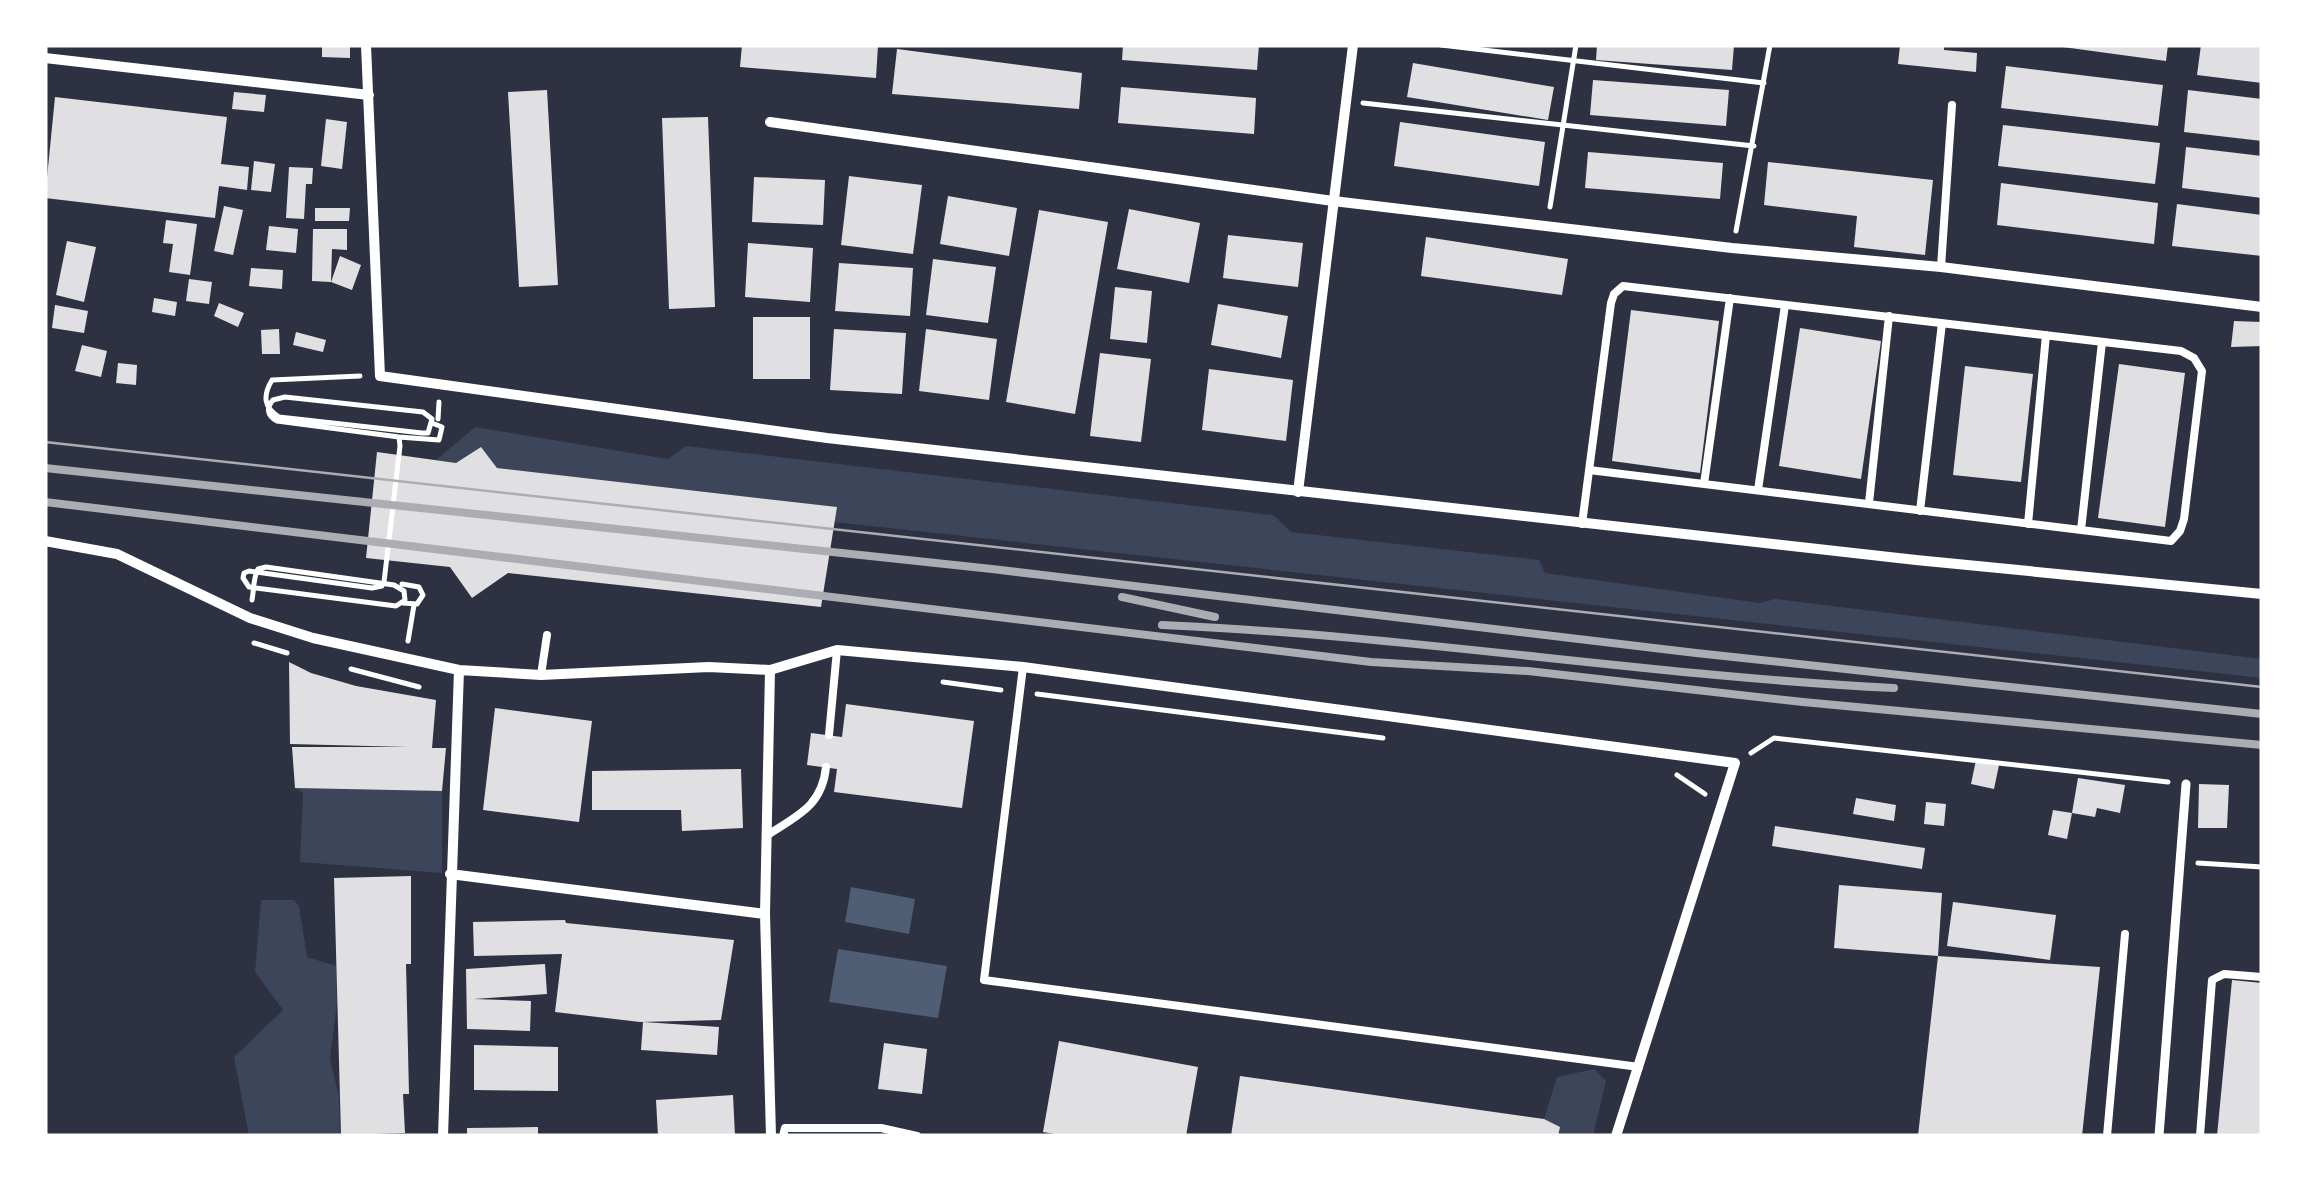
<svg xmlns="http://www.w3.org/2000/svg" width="2307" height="1181" viewBox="0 0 2307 1181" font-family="Helvetica,sans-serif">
  <rect width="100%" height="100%" fill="#2d3142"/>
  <path fill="#3c4559" d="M475 427 668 459 686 446 1273 515 1291 532 1539 560 1545 573 1760 603 1775 599 2262 659V678L834 522 836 507 497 468 481 447 456 463 436 460Z
    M295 788 442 791V873L300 862 303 793Z
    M261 900H294L299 906 307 957 336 966 337 1003 330 1059 339 1096 340 1136H249L234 1057 283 1010 255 972Z
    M1594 1069 1606 1081 1593 1136H1558L1544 1119 1557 1077Z"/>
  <path fill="#4f5d75" d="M851 887 915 899 909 934 845 922Z
    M838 949 947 966 938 1018 829 1002Z"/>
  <path fill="#e0e0e3" d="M322 45H350V58L322 57Z
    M742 45H878L876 78 740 67Z
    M1123 45H1259L1257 70 1122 60Z
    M1597 45H1734L1732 70 1596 60Z
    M1900 45H1944V50L1977 53 1976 72 1898 64Z
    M2048 45H2168L2166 61Z
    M2201 45H2262V83L2197 75Z
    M897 49 1082 73 1079 109 892 94Z
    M1413 63 1554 87 1548 120 1407 97Z
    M2006 66 2163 85 2158 126 2001 108Z
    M1593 80 1729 90 1726 126 1590 115Z
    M1121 87 1256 98 1254 134 1118 123Z
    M547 90 558 285 519 287 508 92Z
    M2188 90 2262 99V141L2184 132Z
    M234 92 266 95 264 112 232 109Z
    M55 97 227 117 221 164 249 167 247 190 219 186 215 218 45 198Z
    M708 117 715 307 669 309 662 118Z
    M326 119 347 122 342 169 321 166Z
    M1400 122 1545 142 1539 186 1394 166Z
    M2003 125 2160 143 2155 184 1998 166Z
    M2186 147 2262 156V198L2182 188Z
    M1588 152 1723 163 1720 199 1585 188Z
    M254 161 275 164 271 192 251 190Z
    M1768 162 1933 180 1925 255 1854 247 1857 216 1764 205Z
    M289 167 313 168 312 184H306L304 219 286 218Z
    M849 176 922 185 913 254 841 245Z
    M754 177 825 180 823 225 752 222Z
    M2001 183 2158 203 2154 244 1997 225Z
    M948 196 1017 208 1009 256 940 244Z
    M2177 204 2262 215V256L2172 246Z
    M224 206 243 210 233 255 214 251Z
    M315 208H350L349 221H315Z
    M1129 209 1200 223 1189 283 1117 269Z
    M1039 210 1108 222 1075 414 1006 402Z
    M166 220 197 224 190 275 169 272 173 244 163 243Z
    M269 226 298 229 296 253 266 250Z
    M313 229H347V250L332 249 331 282 340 256 361 265 352 290 331 282 312 281Z
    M1228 235 1303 243 1298 287 1223 278Z
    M1426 237 1568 259 1562 295 1421 276Z
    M67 241 96 247 84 302 56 295Z
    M748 243 813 248 810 302 745 297Z
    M933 259 996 267 988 323 926 315Z
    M839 263 913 268 910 316 835 311Z
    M251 268 283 270 282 289 249 286Z
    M189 279 212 282 209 304 186 301Z
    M1115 287 1152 291 1147 343 1110 339Z
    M154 298 177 302 175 316 152 312Z
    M219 303 244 313 238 327 214 316Z
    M1218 304 1288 316 1281 358 1211 345Z
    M55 305 88 311 84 333 52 328Z
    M1631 310 1719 321 1700 473 1612 461Z
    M753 317H810V379H753Z
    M2234 321 2262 322V346L2231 347Z
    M1800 328 1881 341 1861 479 1779 466Z
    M279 329 280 354H262L261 330Z
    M834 329 906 333 902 394 830 390Z
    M926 329 997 339 989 400 919 391Z
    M296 332 326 340 323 352 293 345Z
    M82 345 107 351 101 377 75 371Z
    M1100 353 1151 359 1141 442 1090 436Z
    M118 363 137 365 136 385 116 383Z
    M2119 364 2185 373 2165 527 2098 518Z
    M1965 366 2033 374 2021 482 1953 475Z
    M1209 369 1293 380 1286 441 1202 430Z
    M481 447 497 468 837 507 821 607 508 573 472 598 450 567 366 558 377 452 456 463Z
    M289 662 311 673 356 686 436 700 432 748H446L442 791 295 788 292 747H408L290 744Z
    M846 704 974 721 962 808 834 792 837 769 807 765 811 733 842 737Z
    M495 708 592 721 579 822 483 810Z
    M1976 760 1999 765 1994 789 1971 784Z
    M741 769 743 828 682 831 681 810H592V771Z
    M2078 778 2125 785 2120 813 2097 808 2095 817 2072 813Z
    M2199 784 2229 785 2227 828H2198Z
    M1856 798 1896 805 1894 821 1853 814Z
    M1926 802 1946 804 1944 826 1924 824Z
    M2053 810 2072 813 2067 839 2048 835Z
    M1775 826 1925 848 1922 869 1772 846Z
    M411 876V964H406L409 1094H403L405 1133 341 1135 334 878Z
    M1839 885 1942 893 1938 956 1834 948Z
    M1953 902 2056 915 2050 960 1947 946Z
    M565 920 566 923 734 940 721 1020 640 1022 555 1012 562 954 474 956 473 922Z
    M1938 956 2100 967 2082 1136H1918Z
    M545 964 547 994 474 999 531 1001 530 1031 467 1029 466 969Z
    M2232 980 2262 983V1136H2217Z
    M643 1022 719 1027 717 1055 641 1050Z
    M1059 1041 1198 1067 1186 1136H1066L1043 1132Z
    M884 1043 927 1049 922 1094 878 1089Z
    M474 1045 558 1047V1091L474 1090Z
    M1240 1076 1544 1119 1560 1127 1558 1136H1231Z
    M733 1095 735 1136H658L656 1100Z
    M538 1127V1136H467V1128Z"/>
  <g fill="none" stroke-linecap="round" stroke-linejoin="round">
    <path stroke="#fff" stroke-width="5" d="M1441 45 1764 83
      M1363 103 1754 146
      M1550 207 1576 45
      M1736 231 1770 45
      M438 419 439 402
      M399 437 439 440 442 427 432 423
      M402 584 419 587 423 595 417 604 403 603
      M252 600C254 590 253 578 258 569L266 567 394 585 404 591 405 600 396 606 249 587 243 578 244 573 249 571 372 588 382 586 384 582 400 446 399 437 277 421C267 416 266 408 273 400L285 397 423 412 432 419 428 433H422L279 417C263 407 263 395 272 380L360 376
      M408 641 414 605
      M254 643 287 653
      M351 669 419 687
      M943 682 1001 690
      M1037 694 1383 738
      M1751 753 1774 738 2168 782
      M1677 775 1705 794
      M2198 863 2262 867"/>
    <path stroke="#fff" stroke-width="8" d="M1941 267 1952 105
      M1704 484 1730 298
      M1758 490 1785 305
      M1869 503 1889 316
      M1920 511 1942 323
      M1582 524 1611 303 1614 294 1623 286 2181 351 2194 358 2202 371 2184 519 2180 531 2171 541 1589 470
      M2028 524 2046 335
      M2081 530 2102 342
      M1023 667 984 980 1639 1067
      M541 675 547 635
      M829 735 837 650
      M766 836C796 816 822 807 826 767
      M783 1136 785 1128H881L917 1136
      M2107 1136 2125 934
      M2200 1136 2212 980 2224 974 2262 977"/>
    <path stroke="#fff" stroke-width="9" d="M2159 1136 2186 784"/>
    <path stroke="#fff" stroke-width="10" d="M366 45 380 376 827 438 1916 560 2262 594
      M45 58 369 95
      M770 122 1333 201 1732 248 1941 267 2262 307
      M1298 492 1353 45
      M45 541 117 554 250 618 313 638 459 670 541 675 709 667 770 670 837 650 1023 667 1735 763 1616 1136
      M770 670 765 914 771 1136
      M450 874 765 914
      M443 1136 459 670"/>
    <path stroke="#abadb3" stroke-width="2.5" d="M45 442 2262 687"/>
    <path stroke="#abadb3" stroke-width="8" d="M45 468 992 569 1696 653 2262 714
      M45 502 1371 662 1528 671 1803 702 2262 745
      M1122 597 1215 617
      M1162 625C1406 635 1649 676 1894 688"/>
  </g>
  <rect width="2307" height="1181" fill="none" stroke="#ffffff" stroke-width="95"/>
</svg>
